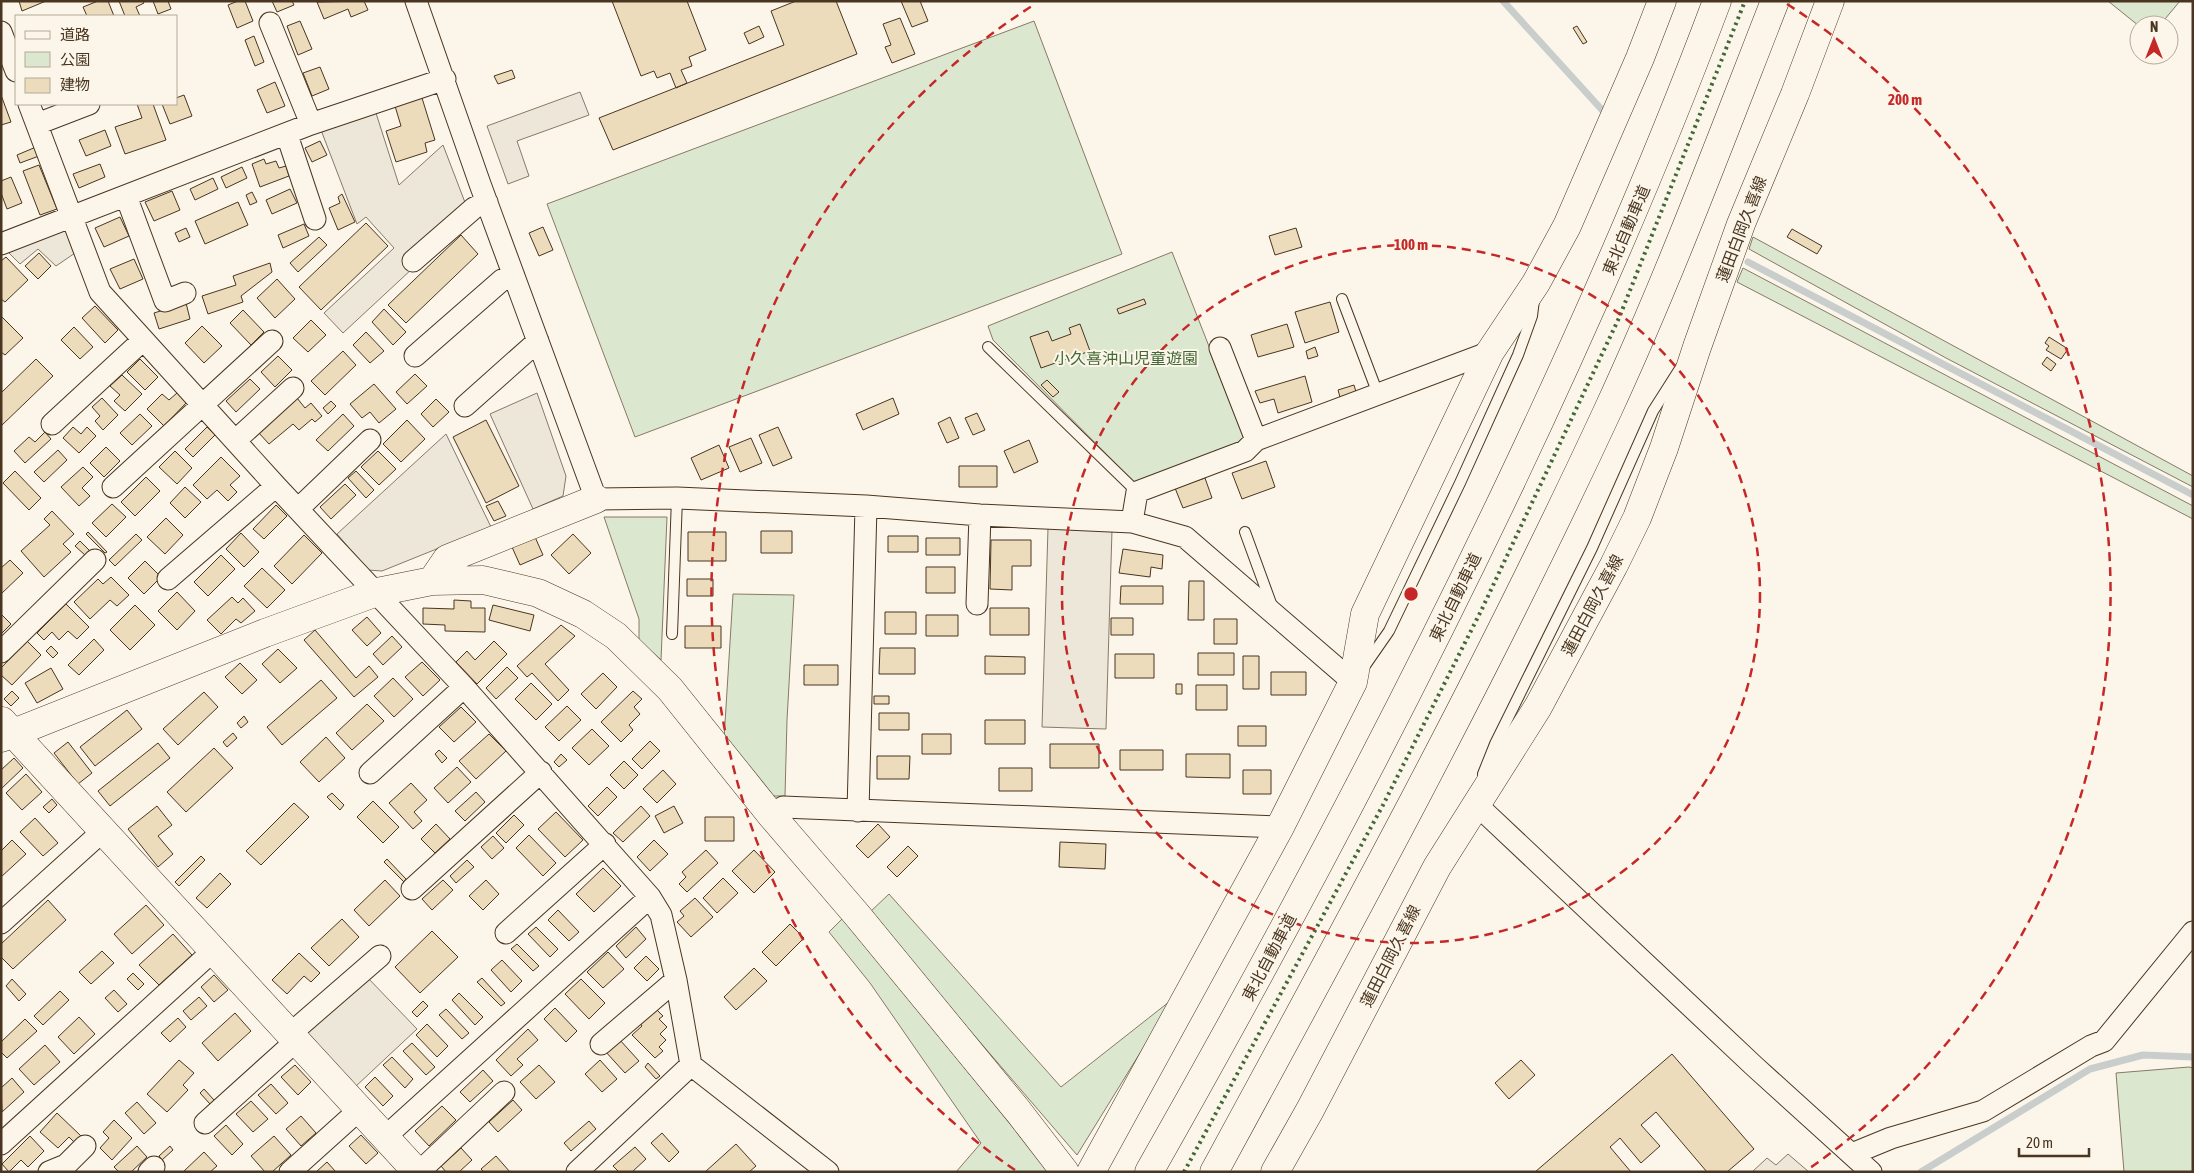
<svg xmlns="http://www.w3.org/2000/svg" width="2194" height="1173" viewBox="0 0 2194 1173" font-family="'Asap Condensed','Noto Sans JP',sans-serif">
  <rect width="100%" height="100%" fill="#fbf6e9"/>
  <path fill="#dce7d0" stroke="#887966" d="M2108 1H2180L2160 25 2139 26Z
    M1034 21 1122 254 635 437 547 204Z
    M1753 237 2193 476V487L1946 358 1749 249Z
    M1172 252 1243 433V445L1135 483 993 340 988 326Z
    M1743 268 2193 506V519L1737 282Z
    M604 517H667L661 660 639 640V619Z
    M733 594 794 595 787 720 785 796H767L724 739Z
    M889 894 1061 1087 1174 998 1077 1155 869 913Z
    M843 918 1049 1172H956L981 1143 870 983 829 932Z
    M2189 1067 2193 1068V1172H2124L2116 1073Z"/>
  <path fill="#ede7d9" stroke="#887966" d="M580 92 589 115 517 141 529 176 508 184 487 126Z
    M375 110 399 185 443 145 466 205 413 268 343 333 324 313 394 248 366 217 357 224 321 130Z
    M68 226 78 251 56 266 38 249 20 264 8 252Z
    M537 393 566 476 563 496 533 509 490 414Z
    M446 434 491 527 382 571 368 570 337 534Z
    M1048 528 1112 530 1106 729 1042 727Z
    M367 977 417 1029 355 1087 305 1034Z
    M1788 1154 1809 1172H1752L1767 1158 1776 1165Z"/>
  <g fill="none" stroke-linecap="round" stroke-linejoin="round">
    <path stroke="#c9cecd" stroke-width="7" d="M1503 1 1603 111
      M1748 262 2193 495
      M1921 1172 2090 1069 2143 1055 2193 1057"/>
  </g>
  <path fill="#ecdcbc" stroke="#4a3520" d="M19 1H46L22 11Z
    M98 1H108L114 16H87L83 7Z
    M119 1H143L144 3 136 7 140 16H125Z
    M153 1H168L171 9 158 14Z
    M238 1H245L253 21 237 28 228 5Z
    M272 1H292L294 5 277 12Z
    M364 1 368 10 351 17 348 9 324 19 317 2Z
    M612 1H687L706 50 689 57 692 66 681 70 687 83 676 88 670 73 657 78 654 71 641 76Z
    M796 1H836L857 54 613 150 599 118 784 45 771 11Z
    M901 1H920L928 21 912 27Z
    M900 18 915 54 892 63 885 47 891 45 883 24Z
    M300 21 312 49 298 55 287 26Z
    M759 26 764 37 749 44 744 33Z
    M1577 26 1587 42 1583 44 1573 28Z
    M254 36 264 62 255 66 245 40Z
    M320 67 329 89 312 96 303 73Z
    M512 70 515 78 498 84 494 76Z
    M275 82 285 106 267 113 257 90Z
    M1 95 11 122 1 125Z
    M184 95 192 116 170 124 162 104H176V98Z
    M422 98 435 140 425 143 427 152 396 162 386 131 401 126 395 106Z
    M137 104H153L166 140 125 154 115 127 142 118Z
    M105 130 111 146 86 156 79 140Z
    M320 141 327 155 312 162 305 148Z
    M36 147 39 156 20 163 17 155Z
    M264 159 266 164 276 161 279 168 286 166 289 176 260 187 252 164Z
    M100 164 105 177 79 188 73 174Z
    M39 165 57 209 40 215 23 171Z
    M242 167 247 178 226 188 221 177Z
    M11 177 22 203 7 209 1 193V181Z
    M213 178 218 189 195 200 190 189Z
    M290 189 297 203 272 214 266 200Z
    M172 191 180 210 154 221 145 202Z
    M252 192 257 202 250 205 246 195Z
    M342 194 355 222 338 230 329 208 340 203 338 197Z
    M238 202 248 225 205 244 195 221Z
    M120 217 129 236 104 247 95 228Z
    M366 223 388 246 321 310 299 287Z
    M304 224 309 236 283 248 278 235Z
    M543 227 553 250 539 256 529 233Z
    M186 228 190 237 179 242 175 233Z
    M1296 228 1302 247 1275 255 1269 236Z
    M1792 229 1822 246 1817 254 1787 237Z
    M461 235 478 254 406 323 388 305Z
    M319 237 327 245 298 272 290 263Z
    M39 253 51 266 38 279 25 266Z
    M6 257 28 280 5 302 1 299V261Z
    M134 259 143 279 120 289 110 269Z
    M270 263 272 272 241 296 243 302 208 314 202 296 236 285 233 276Z
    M277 279 295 299 275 318 257 298Z
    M1144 299 1146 304 1119 314 1117 309Z
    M1330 302 1339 332 1305 343 1295 312Z
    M186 303 190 319 159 329 154 313Z
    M95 306 118 330 105 343 82 318Z
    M384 309 406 332 393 345 372 322Z
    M243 310 264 332 251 345 230 323Z
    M1 316 23 338 5 355 1 352Z
    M311 320 326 335 308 352 293 338Z
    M1080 324 1090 351 1041 368 1030 337 1048 331 1052 341 1071 334 1069 328Z
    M1287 324 1294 347 1258 357 1251 335Z
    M202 326 222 346 204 363 185 343Z
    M74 327 93 347 80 359 61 340Z
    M366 332 384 351 370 363 353 345Z
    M2049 337 2068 349 2061 359 2046 350 2049 346 2045 343Z
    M1315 347 1318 356 1308 359 1306 351Z
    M343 351 356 365 325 395 311 381Z
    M278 356 292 370 275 387 261 372Z
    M2047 357 2056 364 2051 371 2042 364Z
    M36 359 53 376 1 426V393Z
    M140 359 158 377 145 390 127 372Z
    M415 374 427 386 407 404 396 392Z
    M122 375 142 394 125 411 114 401 120 395 110 386Z
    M1305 376 1312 402 1278 413 1274 399 1260 403 1255 391Z
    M250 379 260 389 236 412 226 401Z
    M1047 380 1059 392 1053 397 1041 385Z
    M374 384 396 409 379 423 370 412 362 418 350 404Z
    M1354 385 1356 392 1340 397 1338 390Z
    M177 393 187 402 164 426 147 409 162 394 169 400Z
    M102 398 118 415 103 430 95 421 100 416 92 407Z
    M297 398 305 408 311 403 322 416 315 422 312 419 299 430 293 424 269 444 258 432Z
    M893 398 899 414 863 430 856 414Z
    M436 399 449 412 433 427 421 414Z
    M331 401 336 406 328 414 323 408Z
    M977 413 985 430 973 435 965 418Z
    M140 414 152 426 132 445 120 433Z
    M343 414 354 426 328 451 316 440Z
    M950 417 959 438 947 443 938 423Z
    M407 420 425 439 401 462 383 444Z
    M486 420 519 486 486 503 453 437Z
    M73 427 81 434 87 427 96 436 79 453 63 438Z
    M207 427 215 435 193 457 185 449Z
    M778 427 792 458 773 466 759 435Z
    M45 432 51 439 25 463 14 451 29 437 35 442Z
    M751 438 762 463 740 472 729 447Z
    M1029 440 1038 462 1014 473 1004 451Z
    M719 445 729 468 701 480 691 458Z
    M106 447 120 461 104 477 90 463Z
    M58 450 67 460 44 482 34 472Z
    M175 451 192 468 177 484 159 467Z
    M378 451 396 469 379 485 361 467Z
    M221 457 240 476 230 485 237 492 228 501 217 490 207 499 193 485Z
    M1266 461 1275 487 1242 499 1232 473Z
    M959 466H997V487H959Z
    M83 467 93 477 82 488 90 496 79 506 61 487Z
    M15 471 41 498 29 510 3 483Z
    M356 471 374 490 366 498 348 478Z
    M146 477 160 491 135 516 121 502Z
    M1205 478 1212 498 1183 508 1175 488Z
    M345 484 356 495 331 519 320 507Z
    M185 487 201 502 185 518 170 503Z
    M498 501 506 516 494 521 486 506Z
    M112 504 126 517 106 537 92 523Z
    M276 505 287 516 264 539 253 529Z
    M52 511 74 534 63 544 71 552 44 577 21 551 50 525 44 519Z
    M166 518 183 535 165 554 147 537Z
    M761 531H792V553H761Z
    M88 532 107 552 105 553 86 534Z
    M688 532H726V561H688Z
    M241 533 259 552 244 567 226 549Z
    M136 534 142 540 115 566 109 560Z
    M573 534 591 553 569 574 551 555Z
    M304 535 322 553 292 584 274 566Z
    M888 536H918V552H888Z
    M535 537 543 555 520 565 512 547Z
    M926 538H960V555H926Z
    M991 540H1031V566H1012V590L990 589Z
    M80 541 91 552 86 556 75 546Z
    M1123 549 1163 555 1162 569 1151 567 1150 577 1119 573Z
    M221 555 235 569 208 596 194 582Z
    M10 560 23 573 1 594V568Z
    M145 561 161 577 144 594 128 578Z
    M926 567H955V593H926Z
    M262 568 285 590 267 608 244 586Z
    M111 577 129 595 117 606 110 600 90 619 74 602 98 579 103 584Z
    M687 579H713V596H687Z
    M1189 581H1204V620H1188Z
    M1121 586H1163V604H1120Z
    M177 592 195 611 177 630 158 611Z
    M232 597 238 603 243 598 255 611 241 623 236 619 221 634 207 620Z
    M454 600 471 601V608H485V632L445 631V625L423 624V608L454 609Z
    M66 604 89 627 77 639 68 631 59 640 52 632 44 640 37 633Z
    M135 605 155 625 130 650 110 630Z
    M493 605 534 615 530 631 489 620Z
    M990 608H1029V635H990Z
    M885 612H916V634H885Z
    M1 614 11 624 1 634Z
    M926 615H958V636H926Z
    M367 617 381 633 367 646 352 630Z
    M1111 618H1133V635H1111Z
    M1214 619H1237V644H1214Z
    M561 625 575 636 545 664 569 690 558 701 532 673 527 677 517 666Z
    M685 626H721V648H685Z
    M315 630 356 678 369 666 378 677 354 697 304 640Z
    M392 636 402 647 383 665 373 654Z
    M94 639 104 650 79 675 68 665Z
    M27 641 41 655 12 685 1 675V668Z
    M494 641 507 654 477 684 456 662 467 651 475 660Z
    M51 646 58 653 53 658 46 651Z
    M880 648H915V674H879Z
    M278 649 297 668 280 683 262 664Z
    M1198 653H1234V675H1198Z
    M1115 654H1154V678H1115Z
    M985 656 1025 657V674H985Z
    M1243 656H1259V689H1243Z
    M422 662 440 680 423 696 405 677Z
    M240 663 257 680 242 694 225 677Z
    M804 665H838V685H804Z
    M507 667 518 678 496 699 486 688Z
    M51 668 63 689 37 703 25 683Z
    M1271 672H1306V695H1271Z
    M603 673 617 687 596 709 581 694Z
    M393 678 413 699 394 717 374 696Z
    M321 680 337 698 282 745 267 727Z
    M531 683 552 704 536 720 515 699Z
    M1176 684H1182V694H1176Z
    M1196 685H1227V710H1196Z
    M12 691 19 698 11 706 4 699Z
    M633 691 642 699 634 707 640 714 629 725 633 730 621 742 601 722Z
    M204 692 218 707 178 745 163 729Z
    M874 696H889V704H874Z
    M367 704 384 721 352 750 336 733Z
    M567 706 581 720 559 741 545 727Z
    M461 707 476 722 454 742 439 727Z
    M127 710 142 729 95 766 80 747Z
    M879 713H909V730H879Z
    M244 716 248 722 241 728 237 723Z
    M985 720H1025V744H985Z
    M1238 726H1266V746H1238Z
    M592 729 609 746 589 765 572 748Z
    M233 733 237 738 227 747 223 742Z
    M489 734 506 751 476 779 459 761Z
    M922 734H951V754H922Z
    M326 737 345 758 319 782 300 762Z
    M650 741 660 751 642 769 632 759Z
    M68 742 92 773 78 784 54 753Z
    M158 743 170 758 110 806 98 791Z
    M1050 744H1099V768H1050Z
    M214 748 233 768 186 812 167 792Z
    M439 750 447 758 442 763 435 754Z
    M1120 750H1163V770H1120Z
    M561 754 567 760 559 767 554 762Z
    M1186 754H1230V778L1186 777Z
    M877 756H910L909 779H877Z
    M14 758 23 768 1 789V770Z
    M624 761 638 775 624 789 610 775Z
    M457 767 471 782 448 803 434 788Z
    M999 768H1032V791H999Z
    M663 770 676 784 657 803 643 789Z
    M1243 770H1271V794H1243Z
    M26 774 42 792 22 810 6 793Z
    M411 783 427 800 414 812 422 821 413 829 389 803Z
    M607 787 617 797 598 816 588 806Z
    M476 792 485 802 465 821 455 811Z
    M332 793 344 805 340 810 327 797Z
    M52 799 57 805 49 813 43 807Z
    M373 801 399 827 383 843 357 817Z
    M294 803 309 817 261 865 246 851Z
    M157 806 172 825 158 836 173 854 158 867 128 829Z
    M641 806 650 816 623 842 613 833Z
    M674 806 683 823 664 833 655 816Z
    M556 812 583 840 565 857 538 829Z
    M514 815 524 825 506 843 496 833Z
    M705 817H734V841H705Z
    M35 818 58 843 43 856 20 832Z
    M436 824 450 839 435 853 421 839Z
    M878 824 890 837 868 858 856 846Z
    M529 835 556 863 543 876 516 848Z
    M493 836 504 848 492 859 481 847Z
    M12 840 26 854 1 877V851Z
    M654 840 668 854 650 871 637 857Z
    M1060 842 1106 844 1105 869 1059 867Z
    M908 846 918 856 897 877 887 867Z
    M706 850 718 863 687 892 679 884 686 877 682 872Z
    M754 850 775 872 754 893 732 871Z
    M201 856 205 860 179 886 175 882Z
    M387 859 406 879 404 882 384 862Z
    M467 860 474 867 456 883 450 876Z
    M603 868 621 886 594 912 576 894Z
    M220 873 231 884 207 908 196 898Z
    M723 878 738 893 717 913 703 898Z
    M385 880 400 896 369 926 354 910Z
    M443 880 453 890 432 910 422 899Z
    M486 880 499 894 483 910 469 896Z
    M695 898 713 917 691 937 677 922 684 916 680 911Z
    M48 900 66 920 13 969 1 957V944Z
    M146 905 164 925 132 954 114 934Z
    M558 910 579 932 569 941 548 920Z
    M342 919 359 937 329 966 311 948Z
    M790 924 804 938 776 966 762 952Z
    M536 927 558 949 550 957 528 934Z
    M636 927 646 939 626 958 616 946Z
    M432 931 458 957 420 993 395 967Z
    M173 934 192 955 159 985 139 965Z
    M517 944 539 966 533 971 511 949Z
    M102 951 114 963 91 984 79 972Z
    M608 952 624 969 603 988 587 972Z
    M299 953 320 973 311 982 304 976 287 994 272 980Z
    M646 956 659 969 647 981 634 968Z
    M502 960 522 981 511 992 491 970Z
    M754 968 767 981 736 1010 724 997Z
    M133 973 144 984 138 990 127 979Z
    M214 975 228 990 214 1002 201 987Z
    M482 978 505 1003 501 1006 477 982Z
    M12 979 26 994 19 1001 6 986Z
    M581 979 605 1003 589 1019 565 994Z
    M114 990 127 1004 118 1012 105 998Z
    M60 991 69 1000 43 1025 34 1016Z
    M459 993 483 1017 475 1025 452 1000Z
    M199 997 207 1006 191 1020 183 1011Z
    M423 1001 428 1006 417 1017 412 1012Z
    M555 1008 577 1031 566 1042 544 1019Z
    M655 1008 663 1016 659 1019 667 1027 660 1034 666 1040 659 1047 663 1051 655 1058 632 1035 642 1026 640 1023Z
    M446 1009 469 1033 462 1039 439 1015Z
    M235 1013 251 1031 218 1061 202 1043Z
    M79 1017 95 1034 74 1054 58 1037Z
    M178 1018 186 1027 170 1042 161 1033Z
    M25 1019 37 1031 7 1058 1 1052V1042Z
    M427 1024 448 1046 437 1057 416 1035Z
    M528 1029 538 1040 517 1059 523 1065 511 1076 496 1060Z
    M619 1039 639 1061 625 1073 605 1051Z
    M412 1043 435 1067 426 1075 403 1051Z
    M45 1045 60 1062 34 1085 19 1069Z
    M1672 1054 1754 1149 1727 1172H1707L1656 1112 1641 1125 1660 1146 1641 1163 1620 1138 1610 1147 1631 1172H1535Z
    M392 1057 413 1079 405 1088 383 1065Z
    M179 1060 194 1073 183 1085 188 1090 167 1112 147 1094Z
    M600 1060 617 1079 602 1092 585 1074Z
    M1521 1060 1535 1075 1509 1099 1495 1083Z
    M648 1063 660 1076 656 1079 645 1067Z
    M295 1065 311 1082 298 1095 281 1077Z
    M539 1065 555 1082 536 1099 520 1082Z
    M483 1070 493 1081 470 1102 460 1092Z
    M375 1077 393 1096 383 1106 365 1087Z
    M12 1078 24 1092 2 1112 1 1088Z
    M271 1084 288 1103 276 1114 258 1095Z
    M204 1089 214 1100 210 1104 200 1093Z
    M513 1100 522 1110 498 1132 489 1122Z
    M251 1101 268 1119 253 1132 236 1114Z
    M137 1102 156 1123 144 1134 125 1113Z
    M442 1106 456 1120 429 1146 415 1131Z
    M57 1113 81 1136 75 1143 69 1137 58 1148 40 1132Z
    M301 1116 316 1133 301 1146 286 1129Z
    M114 1120 132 1138 112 1160 100 1148 109 1138 103 1132Z
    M589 1121 596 1129 571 1151 564 1143Z
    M226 1125 243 1144 232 1155 214 1136Z
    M662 1133 679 1152 669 1162 651 1143Z
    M361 1135 378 1153 366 1164 349 1146Z
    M30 1136 44 1151 28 1167 21 1160 9 1172 2 1164Z
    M274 1136 291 1155 272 1172H265L251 1156Z
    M736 1144 756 1166 749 1172H705Z
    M137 1146 147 1157 131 1172H119L114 1167Z
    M170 1146 173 1150 162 1160 159 1156Z
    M635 1147 646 1159 632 1172H619L613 1166Z
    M461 1148 472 1160 459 1172H446L441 1166Z
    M204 1152 217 1166 210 1172H183Z
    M496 1156 510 1172H484L481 1169Z
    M327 1162 336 1172H316Z"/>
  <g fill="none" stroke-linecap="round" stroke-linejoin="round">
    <defs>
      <path id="lane" d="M1342 299 1378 394
        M988 347 1137 492
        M1245 532 1272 606
        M672 634 677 498
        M1364 667 1389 631 1460 483 1518 355 1532 316 1534 300
        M1483 774 1495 744 1592 548 1653 411 1681 367"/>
      <path id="street" d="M416 1 480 184 596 499 677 498 866 506 980 515 1132 522 1185 537 1353 682
        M270 23 311 124
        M1 32 16 71
        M29 104 100 292 276 486 464 687 650 897 661 915 676 980 691 1065 828 1172
        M37 124 89 104
        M287 135 315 219
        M126 196 165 301 185 293
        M1 244 311 124 445 79
        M413 261 474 208 487 202
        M1220 348 1256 440
        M415 356 502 280 514 276
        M465 406 538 341
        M52 424 143 340
        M236 440 293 388
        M113 487 272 341
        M298 509 370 440
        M1132 522 1137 492 1245 451 1256 440 1490 352
        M168 579 276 486
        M977 604 980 515
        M1 652 95 560
        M370 773 464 687
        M1477 805 1754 1066 1871 1172
        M858 811 866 506
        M771 815 783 807 1280 827
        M412 889 541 772
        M1 923 104 830
        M506 933 605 844
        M290 1034 380 956
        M601 1044 676 980
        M205 1123 296 1041
        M384 1138 650 897
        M1 1144 213 951
        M1852 1154 1891 1138 1983 1111 2091 1046 2104 1041 2193 932
        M49 1172 66 1165 85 1146
        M149 1172 154 1167
        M290 1172 359 1110
        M419 1172 504 1092
        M577 1172 691 1065"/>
      <path id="secondary" d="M432 581 447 559 596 499
        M2 721 417 1172
        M1 738 265 633 377 592 432 581 483 580 538 593 583 614 616 636 670 689 771 815 857 915 1018 1111 1065 1172
        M1091 1172 1280 827 1353 682 1365 614 1490 352 1536 283 1567 226 1640 58 1662 1
        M1275 1172 1310 1110 1437 867 1538 707 1614 565 1637 518 1664 448 1697 347 1741 224 1795 94 1830 1"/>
      <path id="highway" d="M1149 1172C1276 948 1397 721 1508 488 1584 328 1655 167 1717 1
        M1214 1172C1350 922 1487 671 1607 412 1669 278 1721 139 1775 1"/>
    </defs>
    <use href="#lane" stroke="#4a3520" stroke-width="12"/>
    <use href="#street" stroke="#4a3520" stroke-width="23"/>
    <use href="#secondary" stroke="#4a3520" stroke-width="29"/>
    <use href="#highway" stroke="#4a3520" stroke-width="29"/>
    <use href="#lane" stroke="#fbf6e9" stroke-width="10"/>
    <use href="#street" stroke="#fbf6e9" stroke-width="21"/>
    <use href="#secondary" stroke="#fbf6e9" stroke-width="28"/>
    <use href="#highway" stroke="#fbf6e9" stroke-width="28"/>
    <path stroke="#436837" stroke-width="4" stroke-dasharray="2.5 4" stroke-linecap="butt" d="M1184 1172 1383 805 1481 611 1619 318 1745 1"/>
  </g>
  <g fill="none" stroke="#c62828" stroke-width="2.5" stroke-dasharray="9 6">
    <circle cx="1411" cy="594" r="349"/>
    <path d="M1015 1170A699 699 0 0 1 1035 4M1787 4A699 699 0 0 1 1807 1170"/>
  </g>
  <g text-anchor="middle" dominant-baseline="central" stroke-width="4" stroke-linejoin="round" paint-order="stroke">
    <g font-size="16" fill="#4a3520" stroke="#fbf6e9">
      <text transform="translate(1741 229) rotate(-69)">蓮田白岡久喜線</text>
      <text transform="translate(1626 230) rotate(-67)">東北自動車道</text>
      <text transform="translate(1455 597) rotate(-64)">東北自動車道</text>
      <text transform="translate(1592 605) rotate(-62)">蓮田白岡久喜線</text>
      <text transform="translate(1390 956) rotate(-63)">蓮田白岡久喜線</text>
      <text transform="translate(1269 957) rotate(-62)">東北自動車道</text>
    </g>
    <g font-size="16" fill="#436837" stroke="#fbf6e9">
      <text x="1126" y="358">小久喜沖山児童遊園</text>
    </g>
  </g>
  <circle cx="1411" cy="594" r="8" fill="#c62828" stroke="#fbf6e9" stroke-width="2.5"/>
  <g font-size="15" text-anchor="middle" font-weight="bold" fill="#c62828" stroke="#fbf6e9" stroke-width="4" stroke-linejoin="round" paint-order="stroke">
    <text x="1905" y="105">200 m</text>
    <text x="1411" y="250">100 m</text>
  </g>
  <rect width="2194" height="1173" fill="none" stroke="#4a3520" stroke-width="5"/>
  <rect x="15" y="15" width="162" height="90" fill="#fbf6e9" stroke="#b4a999"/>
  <rect x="25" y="31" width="25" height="8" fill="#fbf6e9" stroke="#b4a999"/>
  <text x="60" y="40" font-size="15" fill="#4a3520">道路</text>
  <rect x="25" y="52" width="25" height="15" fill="#dce7d0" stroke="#b4a999"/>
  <text x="60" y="65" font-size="15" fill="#4a3520">公園</text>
  <rect x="25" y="78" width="25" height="15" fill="#ecdcbc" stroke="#b4a999"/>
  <text x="60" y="90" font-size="15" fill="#4a3520">建物</text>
  <g transform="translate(2154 40)"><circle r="24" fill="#fbf6e9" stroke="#b4a999"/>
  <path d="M0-4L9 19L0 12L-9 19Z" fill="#c62828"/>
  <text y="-8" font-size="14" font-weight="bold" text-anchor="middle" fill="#4a3520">N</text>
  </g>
  <path d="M2019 1148v8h70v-8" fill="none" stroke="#4a3520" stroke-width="2.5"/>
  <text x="2026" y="1148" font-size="15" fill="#4a3520" stroke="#fbf6e9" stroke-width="4" paint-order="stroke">20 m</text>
</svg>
